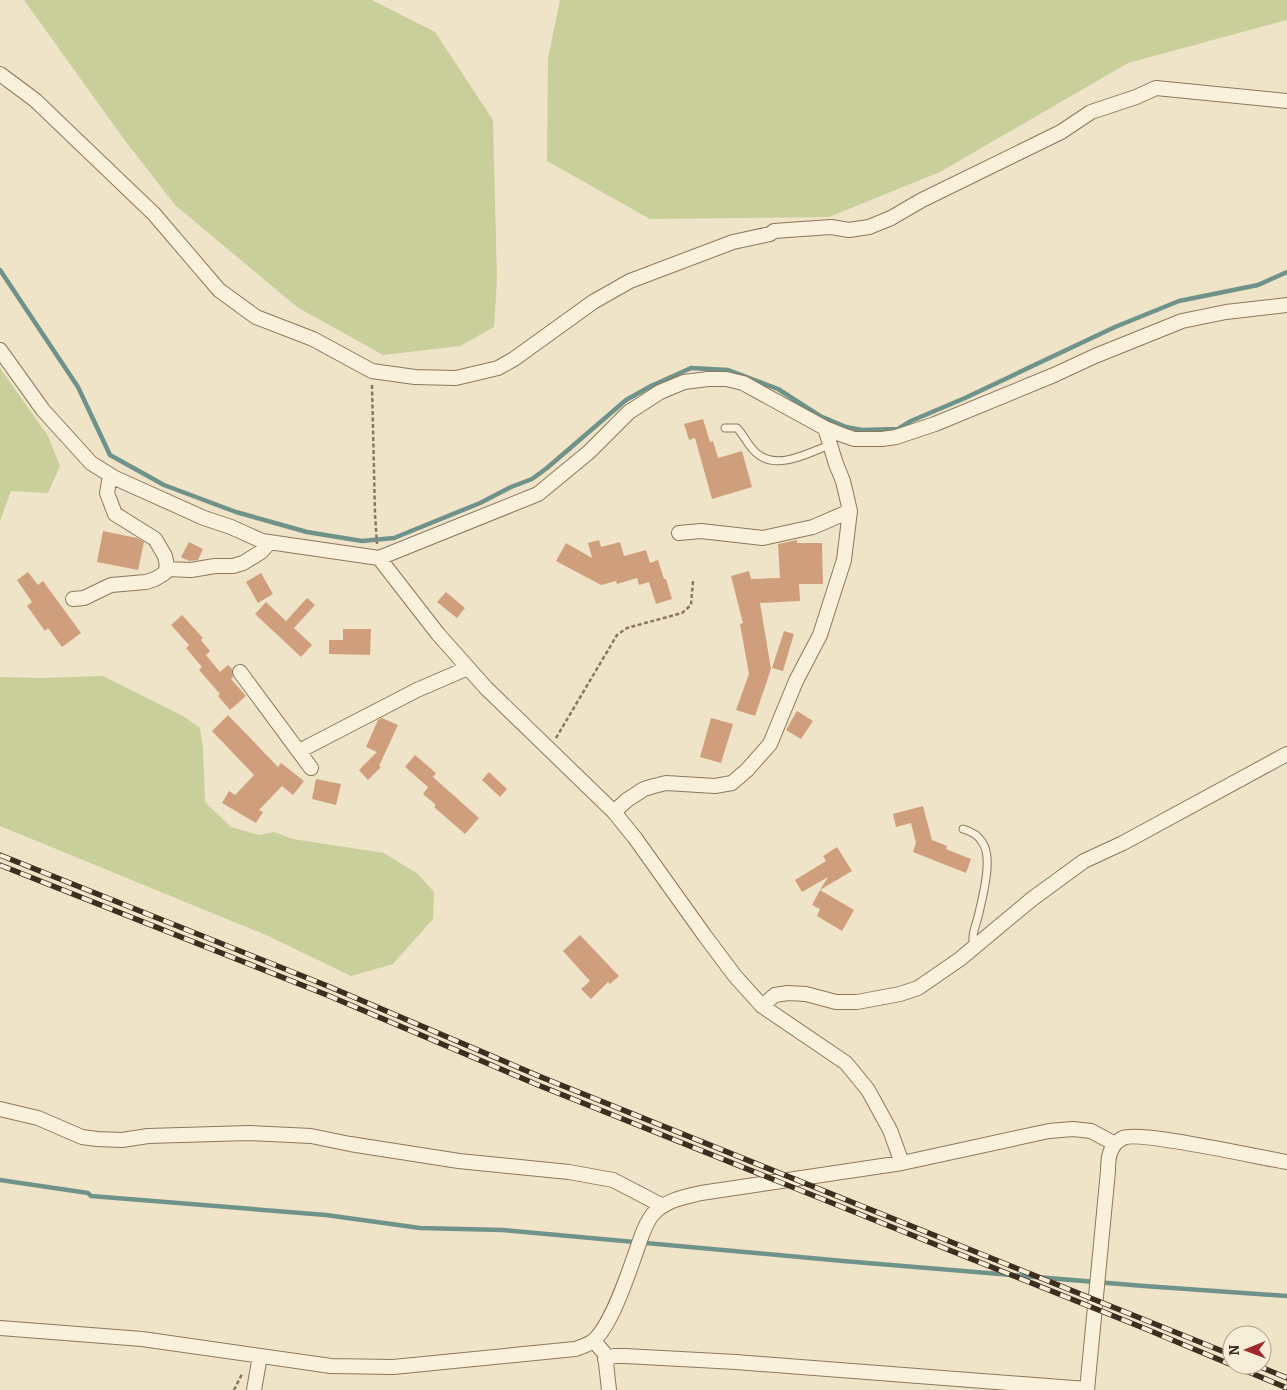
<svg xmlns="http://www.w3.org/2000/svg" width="1287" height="1390" viewBox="0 0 1287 1390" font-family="Bitter,serif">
  <rect width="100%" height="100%" fill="#f0e4c8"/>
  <path fill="#c9cf9b" d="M24 0H372L435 32 493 120 497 279 494 327 460 346 383 355 297 307 175 205 123 138Z
    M560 0H1287V20L1128 63 940 172 829 217 650 219 547 161 548 59Z
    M0 368 48 436 60 466 48 493 11 491 0 521Z
    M103 676 183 716 200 728 203 748 205 802 231 827 259 835 274 832 293 839 384 853 418 874 434 892 433 919 393 964 351 976 266 935 0 826V677L41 678Z"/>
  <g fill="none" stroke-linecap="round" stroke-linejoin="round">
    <path stroke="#6f938a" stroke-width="4.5" d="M0 270 78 387 110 455 164 485 236 512 307 532 362 541 394 538 480 503 511 487 532 479 547 468 626 400 651 386 691 368 728 370 778 389 820 416 846 427 862 430 898 429 911 421 965 398 1115 327 1179 301 1258 285 1287 272
      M0 1180 88 1193 91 1196 326 1215 420 1228 503 1230 843 1261 1144 1286 1287 1296"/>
  </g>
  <path fill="#cf9f7d" d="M703 419 710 442 713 441 718 458 742 451 752 487 712 499 695 438 689 440 684 424Z
    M103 531 137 538 144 542 138 570 97 562Z
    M599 540 601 547 620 542 624 556 646 550 650 563 658 560 664 579H666L672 599 656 604 649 582 639 585 637 578 617 584 616 581 601 585 556 561 566 543 592 558 588 543Z
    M797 540V543H822L823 584H799L800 601 760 603 771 669 755 716 736 710 749 674 740 624 743 623 731 576 749 571 751 579 780 578 778 544Z
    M189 542 203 549 198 560 189 561 181 557Z
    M28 572 38 585 43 581 81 633 62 647 48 628 45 631 27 606 32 602 17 580Z
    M261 573 273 594 258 603 246 582Z
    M446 592 465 608 457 618 437 602Z
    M307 598 315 605 294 628 312 645 301 657 255 614 266 602 286 621Z
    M182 615 203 638 201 640 210 651 206 655 220 672 228 665 232 669 233 677 231 679 246 696 230 710 218 696 220 694 199 670 202 667 186 648 189 645 171 625Z
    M343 629H371L370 655 329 654V640H343Z
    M784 631 794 634 783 671 772 668Z
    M797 711 813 721 801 739 786 730Z
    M228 715 278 767 281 763 304 781 293 795 282 786 259 810 263 812 256 823 222 803 229 791 235 795 254 775 212 731Z
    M382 718 398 725 379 766 381 767 368 780 359 770 377 752 366 747 378 720Z
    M711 718 733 724 721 763 700 757Z
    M415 755 436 773 433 777 479 818 465 834 434 807 436 805 423 794 428 787 405 767Z
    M489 772 507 789 500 797 482 780Z
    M316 779 341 784 336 805 312 799Z
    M923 806 932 840 947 846 946 849 971 859 966 873 913 852 916 843 911 823 896 827 893 814Z
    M837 847 852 871 820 890 828 877 802 892 795 880 826 861 823 856Z
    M820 890 854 910 842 931 817 916 820 909 812 905Z
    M580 935 619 976 610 984 608 982 591 999 581 989 590 981 563 951Z"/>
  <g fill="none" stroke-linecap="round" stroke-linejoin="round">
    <defs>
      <path id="lane" d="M725 428H737C745 436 749 449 759 455 779 470 810 452 830 445
        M963 829C970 831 978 835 982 842 994 857 982 899 978 917 975 928 971 936 974 947"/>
      <path id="street" d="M0 74 35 100 154 214 219 290 256 317 313 339 372 371 415 377 456 378 498 368 514 359 593 302 630 281 733 242 770 234 774 231 831 227 849 230 869 227 891 218 922 200 1061 132 1091 112 1136 97 1156 88 1287 101
        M0 350 43 410 91 463 115 478 204 518 231 527 262 541 379 558 538 494 589 452 629 412 660 392 684 382 708 379H726L743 383 825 428 840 434 854 439H882L896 437 935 424 1054 375 1095 356 1182 321 1226 312 1287 305
        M679 533 701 531 763 538 813 527 850 511
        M379 558 438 634 486 688 614 812 635 838 705 936 735 976 762 1006 846 1063 868 1090 890 1130 902 1163
        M166 569 191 570 215 566H233L243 563 261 552 270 542
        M73 599 84 598 111 585 146 582 155 579 165 573 167 566 165 556 155 539 115 514 107 493 110 475
        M240 672 311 768
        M298 750 305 748 417 690 468 668
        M614 812 627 800 644 789 654 786 666 783 715 786 732 783 747 770 770 744 796 681 820 635 844 560 850 511 843 481 836 464 825 428
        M762 1006 775 995 788 993 806 994 836 1002H857L900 994 918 988 960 959 1032 899 1084 861 1123 843 1287 754
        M0 1109 38 1118 82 1137 97 1139 122 1140 148 1136 249 1133 311 1136 350 1144 459 1161 569 1172 613 1180 663 1206
        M0 1328 142 1339 331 1366 393 1367 575 1349C581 1347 588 1345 593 1341 611 1327 629 1272 637 1249 641 1238 645 1223 653 1214 666 1200 684 1197 701 1193L902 1163 1049 1131 1073 1129 1091 1131 1115 1144
        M594 1341 605 1354 609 1390
        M605 1359 614 1356H625L736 1362 1087 1389
        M254 1390 260 1356
        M1087 1390 1108 1171C1108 1158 1109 1145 1123 1138 1139 1130 1261 1158 1287 1162"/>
    </defs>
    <use href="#lane" stroke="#8d765c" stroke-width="9"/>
    <use href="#street" stroke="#8d765c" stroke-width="16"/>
    <path stroke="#8d765c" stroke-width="2.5" stroke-dasharray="4 2.5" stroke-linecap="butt" d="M372 385 375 514 377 544
      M556 738 617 635 627 628 682 613 691 605 693 581
      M234 1390 242 1374"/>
    <use href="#lane" stroke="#faf1dc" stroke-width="7"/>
    <use href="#street" stroke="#faf1dc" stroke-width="14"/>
    <defs>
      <path id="rail" d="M0 855 330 987 541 1077 1232 1355
        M0 865 327 995 538 1085 1146 1329 1287 1388
        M1256 1365 1287 1378"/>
    </defs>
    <use href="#rail" stroke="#3d2e20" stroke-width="5.5"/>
    <use href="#rail" stroke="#f7eed8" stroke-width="4" stroke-dasharray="11" stroke-linecap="butt"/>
  </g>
  <g transform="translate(1247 1350) rotate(269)"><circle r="24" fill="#f7eed8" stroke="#ada18e"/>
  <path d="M0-4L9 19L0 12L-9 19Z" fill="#9e2a2b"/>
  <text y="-8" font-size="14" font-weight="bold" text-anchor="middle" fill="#3d2e20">N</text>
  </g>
</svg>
